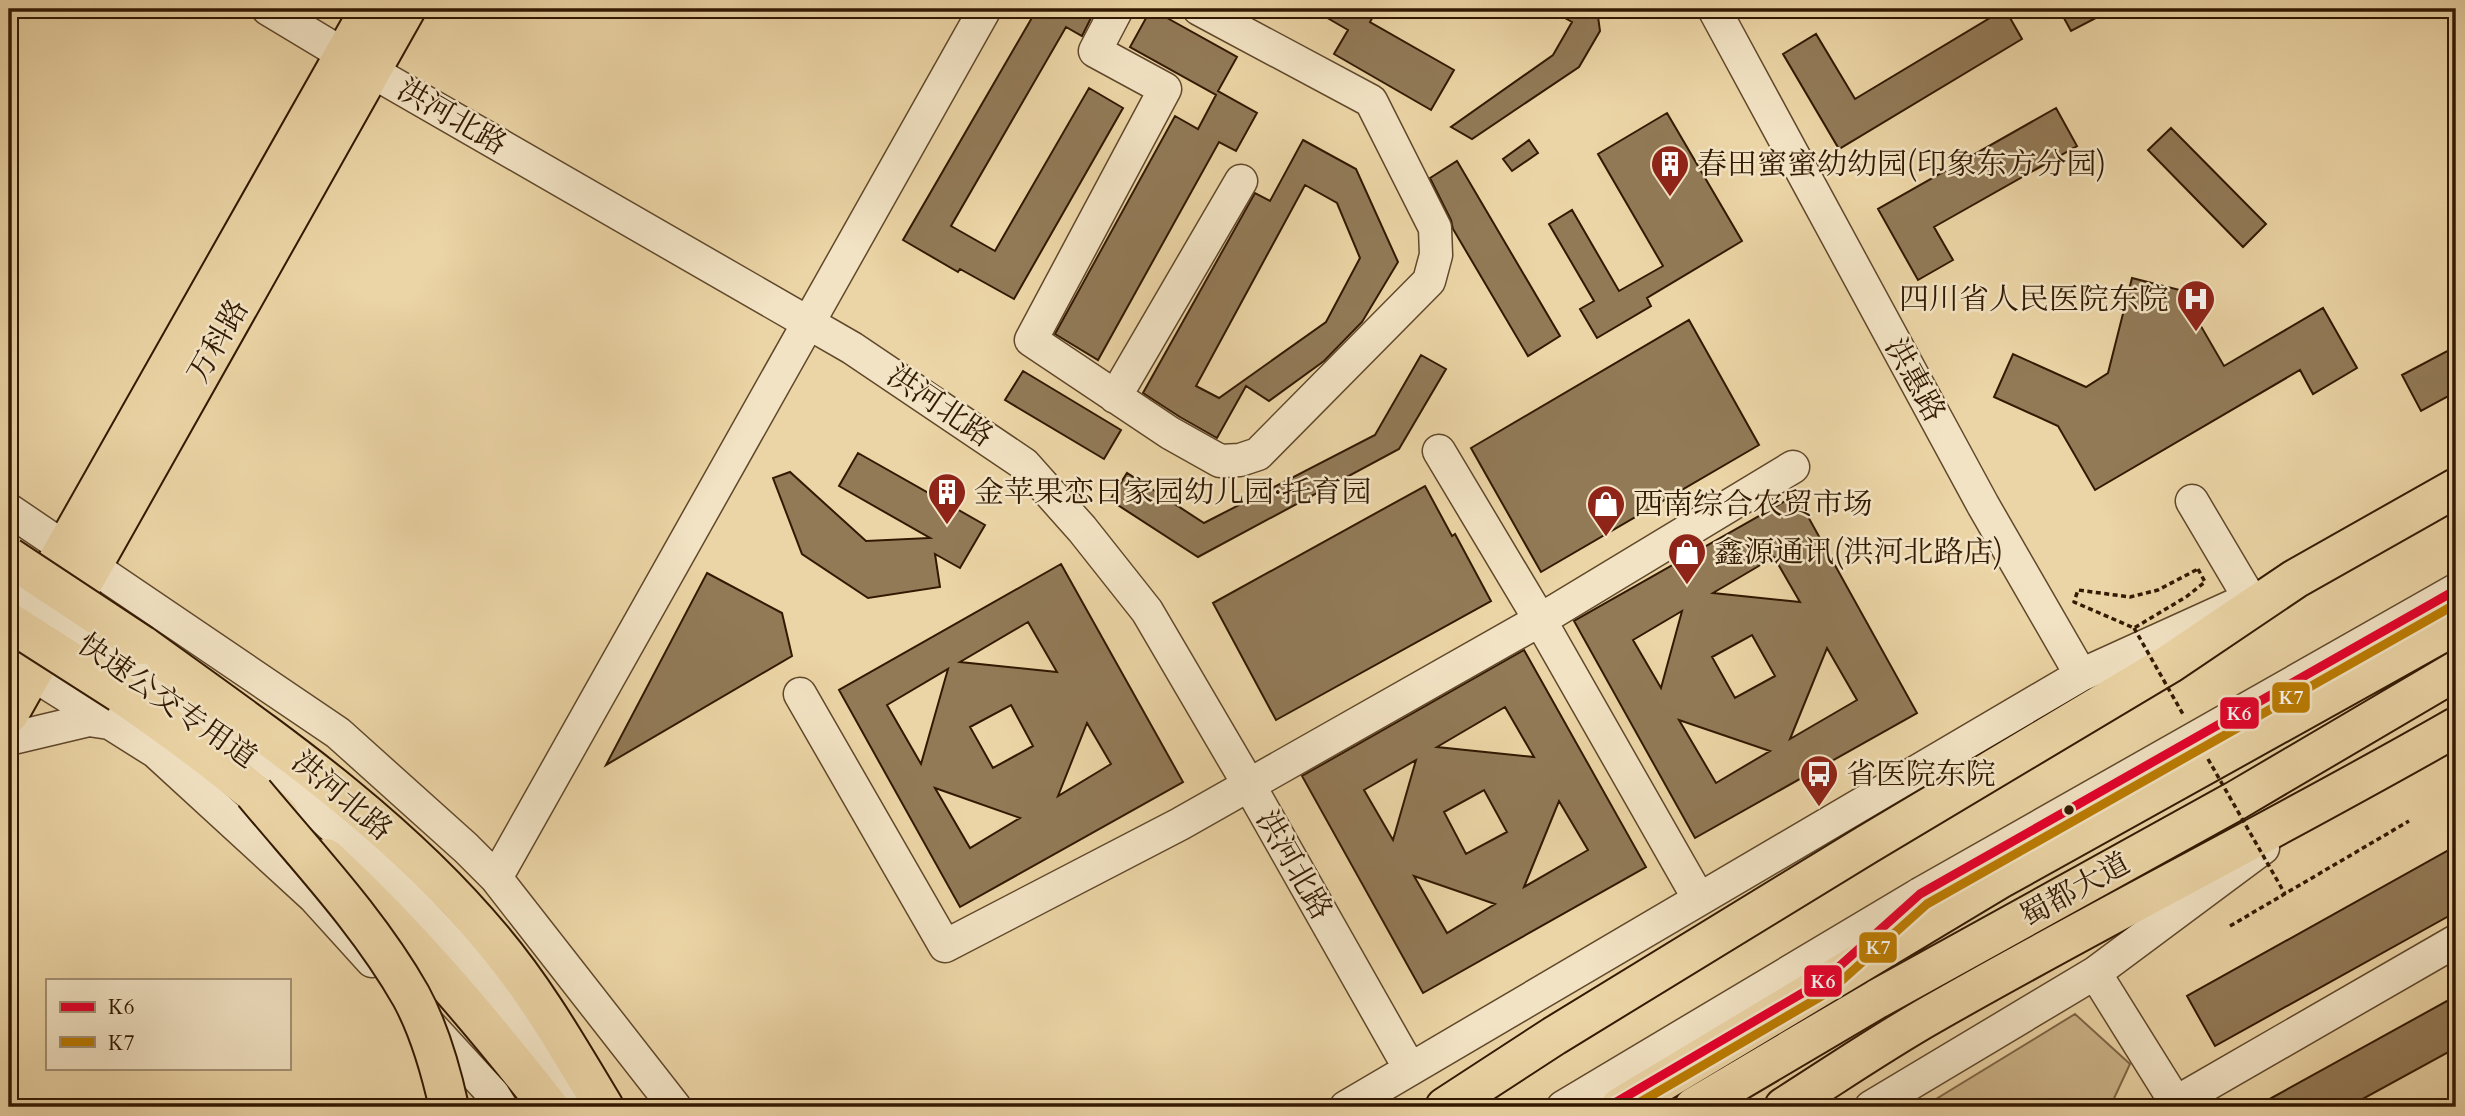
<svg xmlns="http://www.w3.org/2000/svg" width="2465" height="1116" viewBox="0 0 2465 1116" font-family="Cardo,'Noto Serif SC',serif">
  <rect width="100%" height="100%" fill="#ebd4a5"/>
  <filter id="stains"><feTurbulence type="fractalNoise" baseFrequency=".00286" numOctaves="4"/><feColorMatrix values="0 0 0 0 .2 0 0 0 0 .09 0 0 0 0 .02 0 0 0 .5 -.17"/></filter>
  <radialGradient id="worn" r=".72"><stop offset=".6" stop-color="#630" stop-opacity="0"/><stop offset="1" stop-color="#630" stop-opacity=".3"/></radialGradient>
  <path fill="#ccb489" stroke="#7f6646" stroke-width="2" d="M2075 1014 2130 1064 2110 1107H1923Z"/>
  <path fill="#927a57" stroke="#321902" stroke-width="2" fill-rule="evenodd" d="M1037 9H1088L1094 12 1082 36 1066 27 951 226 995 251 1089 88 1123 108 1014 299 960 269 958 272 903 240Z
    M1151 9 1237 57 1218 91 1257 113 1236 151 1219 142 1098 360 1055 334 1175 116 1198 129 1216 95 1130 47Z
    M1312 9H1377L1370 22 1454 70 1431 110 1334 54 1348 30Z
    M1549 9H1597L1600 31 1579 67 1472 139 1451 127 1553 55 1572 22Z
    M2005 9 2022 39 1839 149 1783 54 1816 34 1855 99Z
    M2059 9H2113L2071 31Z
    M2056 108 2077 146 1934 227 1953 260 1918 280 1878 209Z
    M1667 113 1742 241 1647 298 1651 306 1597 338 1580 309 1594 301 1549 224 1572 210 1619 291 1663 266 1598 154Z
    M2171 128 2266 224 2243 247 2148 150Z
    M1303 140 1356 169 1398 262 1362 322 1324 361 1269 401 1246 386 1217 438 1180 417 1143 393 1255 193 1270 201ZM1305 185 1337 203 1360 258 1326 322 1219 398 1196 386Z
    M1529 140 1538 153 1512 171 1503 159Z
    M1457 161 1560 336 1528 356 1453 229 1451 220 1430 178Z
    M2132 278 2180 290 2224 366 2323 308 2357 368 2313 394 2300 370 2095 490 2058 426 1994 397 2013 354 2086 387 2108 373Z
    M1689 320 1759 445 1541 572 1471 448Z
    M2451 349 2456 359V392L2421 411 2402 375Z
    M1421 355 1446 369 1399 449 1198 557 1110 500 1127 473 1204 523 1375 435Z
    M1023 371 1121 430 1104 459 1005 400Z
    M858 453 985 525 960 568 935 554 940 587 868 598 802 554 773 478 790 472 866 541 930 538 839 486Z
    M1425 486 1452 536 1455 534 1491 601 1276 720 1213 603Z
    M1796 495 1917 713 1695 838 1574 621ZM1774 557 1800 602 1713 593ZM1682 611 1661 688 1633 640ZM1752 635 1775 676 1735 698 1712 657ZM1827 648 1857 700 1790 739ZM1679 720 1770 751 1716 783Z
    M1061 564 1183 782 960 907 839 690ZM1028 622 1057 672 960 662ZM948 669 921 764 887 705ZM1011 705 1033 746 993 768 970 727ZM1087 723 1111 764 1058 796ZM935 788 1020 818 970 848Z
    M707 573 782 613 792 656 606 765Z
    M1524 650 1646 867 1423 993 1302 776ZM1505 707 1534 757 1437 747ZM1416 760 1393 840 1364 790ZM1484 790 1507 832 1466 854 1444 812ZM1559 801 1588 850 1524 887ZM1414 876 1495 904 1447 933Z
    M2456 846V912L2215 1046 2187 996Z
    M2456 996V1048L2348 1107H2255Z"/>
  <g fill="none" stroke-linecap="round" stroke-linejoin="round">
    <defs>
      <path id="minor" d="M268 9 371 71 852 348 1024 464 1082 529 1147 611 1249 785 1410 1069
        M1117 9 1095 51 1165 89 1031 340 1170 433 1220 461 1240 460 1258 454 1429 281 1436 255 1435 228 1371 101 1199 9
        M1714 9 1983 505 2081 675
        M1115 397 1241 181
        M1439 451 1540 620 1699 899
        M2192 501 2250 599
        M9 510 338 733 466 848 496 878 675 1107
        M13 662 156 752 314 897 372 961
        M136 676 226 739 317 812 398 887 455 948 591 1106
        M800 694 945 946 1180 824 1540 620 1793 467
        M9 739 89 720 109 723
        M496 878 985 9
        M2095 973 2176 1103
        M425 1020 493 1094 501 1107
        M1346 1107 2081 675 2233 606
        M1563 1107 1920 894
        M1871 1107 2095 973 2263 848
        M2168 1107 2456 941"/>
      <path id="major" d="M142 645C265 734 394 821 492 939 536 991 569 1049 604 1107
        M9 647 370 9
        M120 693C175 731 230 771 279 815
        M9 714 406 9
        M326 858C409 935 480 1019 549 1107
        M1445 1107 1554 1036 1866 845 2169 664 2295 579 2456 488
        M1784 1107C1833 1076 1881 1043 1932 1014 2105 915 2283 826 2456 727"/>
      <path id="highway" d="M1620 1107 1998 880 2456 625
        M1694 1107 1877 999 2235 801 2456 671"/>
    </defs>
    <use href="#minor" stroke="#60482b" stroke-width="35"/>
    <use href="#major" stroke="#321902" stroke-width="42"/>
    <use href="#highway" stroke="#321902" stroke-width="42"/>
    <path stroke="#321902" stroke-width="3.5" stroke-dasharray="5 3.5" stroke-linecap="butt" d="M2198 569 2205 582 2186 597 2134 628 2074 602 2078 590 2130 597 2158 590Z
      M2230 926 2409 821"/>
    <use href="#minor" stroke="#f2e3c4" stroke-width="32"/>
    <use href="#major" stroke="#ebd4a5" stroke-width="38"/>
    <use href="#highway" stroke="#ebd4a5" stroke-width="38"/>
    <defs>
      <path id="minor-bridge" d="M9 593 136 676
        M1920 894 2456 590"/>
      <path id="major-bridge" d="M9 557 142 645
        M9 622 120 693
        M254 793C308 858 369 922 411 996 429 1029 441 1071 449 1107"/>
    </defs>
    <use href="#minor-bridge" stroke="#60482b" stroke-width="35" stroke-linecap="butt"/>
    <use href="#major-bridge" stroke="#321902" stroke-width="42" stroke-linecap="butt"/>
    <path stroke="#321902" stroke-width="3.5" stroke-dasharray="5 3.5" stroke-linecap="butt" d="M2134 628 2184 716
      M2208 759 2285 894"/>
    <use href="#minor-bridge" stroke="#f2e3c4" stroke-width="32"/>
    <use href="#major-bridge" stroke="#ebd4a5" stroke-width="38"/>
    <defs>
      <path id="bus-1" d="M1608 1107 1823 981 1920 894 2456 590"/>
      <path id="bus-2" d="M1632 1107 1830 991 1927 904 2456 604"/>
    </defs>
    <use href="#bus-1" stroke="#f2e3c4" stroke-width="14"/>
    <use href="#bus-2" stroke="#f2e3c4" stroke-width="14"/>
    <use href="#bus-1" stroke="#e4002b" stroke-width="9"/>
    <use href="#bus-2" stroke="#bc7c01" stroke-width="9"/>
  </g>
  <defs>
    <symbol id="building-pin" viewBox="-11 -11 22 30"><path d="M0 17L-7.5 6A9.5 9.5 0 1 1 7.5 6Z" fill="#8f2418" stroke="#f2e3c4"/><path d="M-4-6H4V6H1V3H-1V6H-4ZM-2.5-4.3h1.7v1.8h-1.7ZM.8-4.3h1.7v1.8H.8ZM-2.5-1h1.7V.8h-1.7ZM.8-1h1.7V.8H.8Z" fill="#fff"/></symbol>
    <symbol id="hospital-pin" viewBox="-11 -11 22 30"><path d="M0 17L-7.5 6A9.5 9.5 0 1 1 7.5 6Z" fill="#8f2418" stroke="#f2e3c4"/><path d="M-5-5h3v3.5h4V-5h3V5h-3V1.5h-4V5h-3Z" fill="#fff"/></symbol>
    <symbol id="shop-pin" viewBox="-11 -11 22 30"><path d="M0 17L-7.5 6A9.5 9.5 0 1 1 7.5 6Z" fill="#8f2418" stroke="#f2e3c4"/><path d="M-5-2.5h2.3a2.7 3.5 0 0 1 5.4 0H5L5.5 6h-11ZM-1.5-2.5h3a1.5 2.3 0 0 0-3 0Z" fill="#fff"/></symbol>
    <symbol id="bus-pin" viewBox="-11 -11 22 30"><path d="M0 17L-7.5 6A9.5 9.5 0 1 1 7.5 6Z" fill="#8f2418" stroke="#f2e3c4"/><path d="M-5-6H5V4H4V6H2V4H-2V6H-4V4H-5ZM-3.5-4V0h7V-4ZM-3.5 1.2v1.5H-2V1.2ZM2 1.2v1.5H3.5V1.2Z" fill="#fff"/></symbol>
  </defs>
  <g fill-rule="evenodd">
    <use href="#building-pin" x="1648" y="142" width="44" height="60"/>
    <use href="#hospital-pin" x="2174" y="277" width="44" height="60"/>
    <use href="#building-pin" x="925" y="470" width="44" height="60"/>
    <use href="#shop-pin" x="1584" y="482" width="44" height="60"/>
    <use href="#shop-pin" x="1665" y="530" width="44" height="60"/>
    <use href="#bus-pin" x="1797" y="752" width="44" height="60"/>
  </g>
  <circle fill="#321902" stroke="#f2e3c4" stroke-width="2.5" cx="2069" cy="810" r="6"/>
  <g text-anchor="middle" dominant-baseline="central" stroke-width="5" stroke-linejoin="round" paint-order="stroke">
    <g font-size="30" fill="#321902" stroke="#f2e3c4">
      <text transform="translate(452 117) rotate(30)">洪河北路</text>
      <text transform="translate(218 341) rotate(-60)">万科路</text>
      <text transform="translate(1915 380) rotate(61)">洪惠路</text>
      <text transform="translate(940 406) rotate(34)">洪河北路</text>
      <text transform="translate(167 701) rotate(35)">快速公交专用道</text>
      <text transform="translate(342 796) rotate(40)">洪河北路</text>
      <text transform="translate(1294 865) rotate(60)">洪河北路</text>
      <text transform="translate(2075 890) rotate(-29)">蜀都大道</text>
    </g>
    <g font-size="30" fill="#321902" stroke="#f2e3c4" text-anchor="start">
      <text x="1697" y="164">春田蜜蜜幼幼园(印象东方分园)</text>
      <text x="2169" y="299" text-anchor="end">四川省人民医院东院</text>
      <text x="974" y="492">金苹果恋日家园幼儿园·托育园</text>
      <text x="1633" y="504">西南综合农贸市场</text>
      <text x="1714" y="552">鑫源通讯(洪河北路店)</text>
      <text x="1846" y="774">省医院东院</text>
    </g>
  </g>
  <g stroke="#f2e3c4" stroke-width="2.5">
    <rect x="2271" y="681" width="40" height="33" rx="7" fill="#bc7c01"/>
    <rect x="2219" y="696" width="41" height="34" rx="7" fill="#e4002b"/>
    <rect x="1858" y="931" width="40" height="33" rx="7" fill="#bc7c01"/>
    <rect x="1803" y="964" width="40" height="34" rx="7" fill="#e4002b"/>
  </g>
  <g font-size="19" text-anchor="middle" font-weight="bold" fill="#fff">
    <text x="2291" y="704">K7</text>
    <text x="2239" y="720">K6</text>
    <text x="1878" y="954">K7</text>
    <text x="1823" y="988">K6</text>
  </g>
  <rect width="2465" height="1116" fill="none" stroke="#ebd4a5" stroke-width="35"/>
  <rect x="10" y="10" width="2444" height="1095" fill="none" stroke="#321902" stroke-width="3.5"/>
  <rect x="18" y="18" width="2430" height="1081" fill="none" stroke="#321902" stroke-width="2"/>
  <rect x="46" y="979" width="245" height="91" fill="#f2e3c4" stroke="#a59276" stroke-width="2"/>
  <rect x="60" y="1002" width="35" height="10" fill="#e4002b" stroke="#a59276" stroke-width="2"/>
  <text x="108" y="1014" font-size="21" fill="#321902">K6</text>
  <rect x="60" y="1037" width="35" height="10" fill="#bc7c01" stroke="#a59276" stroke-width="2"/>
  <text x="108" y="1050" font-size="21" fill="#321902">K7</text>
  <rect width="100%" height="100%" filter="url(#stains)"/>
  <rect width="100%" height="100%" fill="url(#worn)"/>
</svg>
